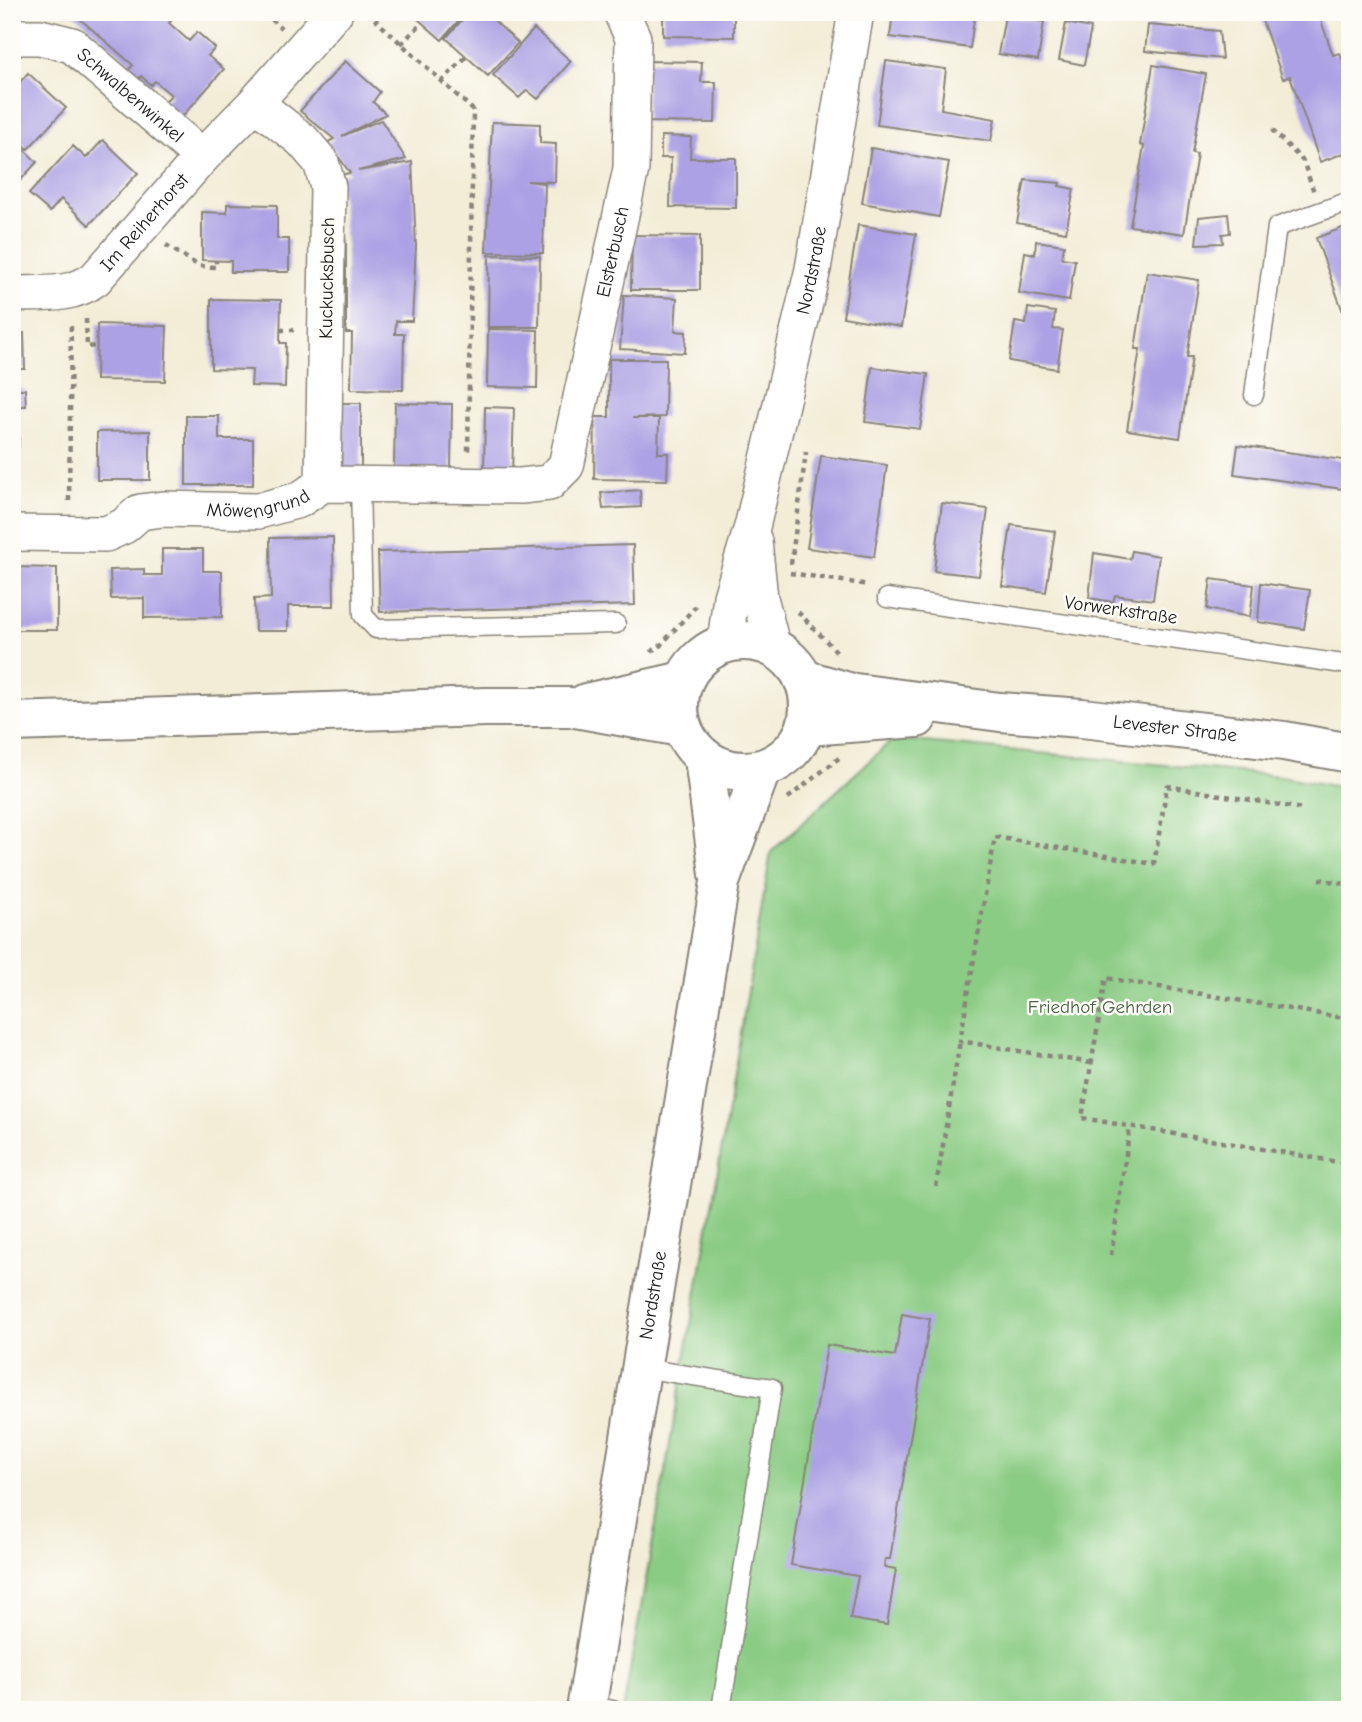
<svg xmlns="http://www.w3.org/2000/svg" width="1362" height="1722" viewBox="0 0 1362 1722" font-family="'Comic Neue',sans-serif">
  <rect width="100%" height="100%" fill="#fdfcf7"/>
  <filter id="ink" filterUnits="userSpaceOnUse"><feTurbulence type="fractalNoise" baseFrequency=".0143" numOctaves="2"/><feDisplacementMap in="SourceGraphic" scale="14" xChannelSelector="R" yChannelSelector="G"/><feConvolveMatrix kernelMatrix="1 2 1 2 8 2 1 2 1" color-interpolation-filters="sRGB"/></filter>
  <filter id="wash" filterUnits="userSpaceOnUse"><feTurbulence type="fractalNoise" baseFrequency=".00686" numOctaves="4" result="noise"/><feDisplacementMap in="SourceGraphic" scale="28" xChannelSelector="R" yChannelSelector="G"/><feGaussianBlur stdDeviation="1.57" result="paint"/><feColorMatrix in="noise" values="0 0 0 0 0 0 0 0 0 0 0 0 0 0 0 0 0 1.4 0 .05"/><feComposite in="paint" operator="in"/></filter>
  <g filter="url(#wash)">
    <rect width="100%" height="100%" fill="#f3edd7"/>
    <path fill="#8bcc84" stroke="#547450" stroke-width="2" d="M893 739 1281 776 1350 789V1710H623L715 1188 771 852Z"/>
    <g id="blocks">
      <path fill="#aca1e4" d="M72 12H171L175 16 169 23 189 41 197 32 215 48 208 56 224 69 181 118 164 103 171 95 155 81 151 85 141 76 136 83 125 74 133 65Z
        M410 12H466L442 40Z
        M469 12H485L518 43 488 76 446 38Z
        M663 12H734V37L663 36Z
        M893 12H975L970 48 890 37Z
        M1259 12H1318L1333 55 1340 53 1350 81V151L1320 162 1290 76 1283 79Z
        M1005 16 1044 22 1038 60 998 54Z
        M1066 23 1091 28 1084 65 1059 60Z
        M1148 25 1219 31 1222 59 1145 51Z
        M534 29 571 61 538 99 527 90 519 98 493 75Z
        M345 61 380 92 373 102 386 114 342 136 381 120 406 159 358 171 412 162 416 246 412 321H396L395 334H404L403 390 351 389 352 333H346V245L339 175 350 173 328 142 334 139 300 111Z
        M647 61 702 62 701 82H716L715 123 646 122Z
        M886 61 946 69 941 109 995 119 991 141 877 125Z
        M1153 65 1206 74 1192 153 1197 154 1184 234 1130 226 1144 146 1140 145Z
        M28 73 66 108 28 149 12 134V91Z
        M492 122 540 124V143L556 144 555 182 527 181 545 183 543 253 486 252Z
        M661 136 691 137 690 158H736V208L670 207 671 158H661Z
        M103 140 138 173 89 225 61 199 50 212 29 194 73 146 86 158Z
        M15 141 37 162 18 183 12 178V144Z
        M871 148 949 162 939 217 862 203Z
        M1025 180 1060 183 1059 186 1074 189 1066 232 1017 223Z
        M227 204 277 205V239H289V272H231V261L202 260V212L227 213Z
        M1228 214 1230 233 1222 234 1223 243 1196 244 1199 217Z
        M858 225 916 234 901 327 843 317Z
        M1350 225V328H1349L1316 238Z
        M632 235 700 236V290H631Z
        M1036 241 1064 245 1062 258 1075 260 1069 301 1019 293 1025 252 1035 254Z
        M489 255 540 256 539 327H488Z
        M1147 272 1199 280 1187 357H1192L1180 438 1127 430 1140 349H1135Z
        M624 295 677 298 675 331 686 332 685 353 620 349Z
        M211 299 281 300 280 343H286L285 387 251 386 252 370 211 369Z
        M1028 308 1055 312 1053 329 1063 330 1057 369 1009 361 1015 322 1026 324Z
        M97 324 167 326 165 381 96 380Z
        M488 329 538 330 537 388 487 387Z
        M12 333H24L25 369H12Z
        M609 359H666L665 417 632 418H659L658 453H668L667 480 594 479 595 417H609Z
        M872 367 928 374 920 429 865 422Z
        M12 389H25L26 406H12Z
        M332 403H361V469H331Z
        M395 403 452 404 451 471 394 470Z
        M485 407 514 408 512 474 484 473Z
        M12 415H19V447H12Z
        M186 416H219V439H253V485H186Z
        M150 431V480H97V432Z
        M1238 445 1350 461V490L1234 474Z
        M821 456 887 465 874 557 807 548Z
        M12 479H17V502H12Z
        M640 490 641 507 603 509 601 493Z
        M942 503 988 509 979 576 934 571Z
        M1011 525 1055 531 1046 592 1002 586Z
        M333 537 334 606H288V631H255L254 599 271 598 270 538Z
        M633 545 635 605 380 612 378 552Z
        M162 549H203V571H222V617L144 618V598L111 599 110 570 144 569V575H162Z
        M1132 551 1159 556 1153 600 1115 595 1113 602 1089 598 1094 553 1130 559Z
        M12 567 57 568V630H12Z
        M1211 579 1254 585 1250 617 1207 609Z
        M1261 583 1310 590 1304 629 1258 622Z
        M902 1314 930 1319 890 1559H885L884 1567 896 1569 887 1625 850 1619 858 1576 791 1565 827 1345 895 1356Z"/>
    </g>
  </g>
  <g filter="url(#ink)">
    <use href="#blocks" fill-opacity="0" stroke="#88847a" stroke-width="2"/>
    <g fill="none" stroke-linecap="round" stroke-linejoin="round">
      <defs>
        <path id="service" d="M1254 395 1277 227 1350 201
          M360 484 363 615 376 629 616 624
          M887 598 1350 665
          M641 1368 772 1388 721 1710
          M587 1705 613 1710"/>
        <g id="minor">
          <path id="s1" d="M12 37H40L72 45 202 157"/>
          <path d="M255 103 302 140 321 162 328 187 323 484"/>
          <path id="s2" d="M12 294C42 293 71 297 95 279L202 157 255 103 335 12"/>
          <path id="s3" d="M12 533 106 534 124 526 140 512 163 509 258 511 299 500 323 484 521 486 549 483 566 466 631 169 633 38 621 12"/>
          <path d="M754 541 760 598 773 648"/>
          <path id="s4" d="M725 643 731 597 752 527 813 269 856 12"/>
        </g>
        <g id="tertiary">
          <circle cx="744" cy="706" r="65"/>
          <path id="s5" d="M803 679 848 692 1000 712 1082 718 1284 741 1350 753"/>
          <path d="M586 703 683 681"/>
          <path d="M12 722 485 707H570L681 727"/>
          <path d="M807 726 917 718"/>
          <path d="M704 758 719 874"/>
          <path id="s6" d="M586 1710 720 882 761 770"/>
        </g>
      </defs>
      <use href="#service" stroke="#88847a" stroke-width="21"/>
      <use href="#minor" stroke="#88847a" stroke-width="38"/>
      <use href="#tertiary" stroke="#88847a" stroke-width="42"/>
      <path stroke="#88847a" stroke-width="4.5" stroke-dasharray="5 5" stroke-linecap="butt" d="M264 12 281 28
        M367 12 473 110 468 453
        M401 44 422 23
        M441 82 467 56
        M1272 130 1303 161 1314 192
        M166 245 199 266 216 267V261
        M86 319 87 347 97 346
        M280 330H294
        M69 501 71 321
        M791 564 806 452
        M790 573 869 585
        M798 612 838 653
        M651 652 660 646 696 606
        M788 798 839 758
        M1319 879 1350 885
        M1350 1019 1106 978 1082 1118 1350 1164
        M1091 1063 960 1041 995 837 1154 864 1167 786 1303 809
        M936 1187 960 1041
        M1111 1255 1130 1127"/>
      <use href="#service" stroke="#fff" stroke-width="18"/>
      <use href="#minor" stroke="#fff" stroke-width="35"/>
      <use href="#tertiary" stroke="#fff" stroke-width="38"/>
    </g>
  </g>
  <g text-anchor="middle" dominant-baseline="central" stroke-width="5" stroke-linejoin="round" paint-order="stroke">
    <g font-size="19" fill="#1c1c1c" stroke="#fdfcf7">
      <text stroke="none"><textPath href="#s1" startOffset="138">Schwalbenwinkel</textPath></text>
      <text stroke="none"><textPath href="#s2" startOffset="161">Im Reiherhorst</textPath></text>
      <text stroke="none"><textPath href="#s3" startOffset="794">Elsterbusch</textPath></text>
      <text stroke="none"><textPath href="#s4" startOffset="383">Nordstraße</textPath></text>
      <text transform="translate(327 278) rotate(-89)">Kuckucksbusch</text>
      <text stroke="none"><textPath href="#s3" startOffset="254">Möwengrund</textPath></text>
      <text transform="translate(1121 610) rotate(8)">Vorwerkstraße</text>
      <text stroke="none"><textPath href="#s5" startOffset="376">Levester Straße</textPath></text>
      <text stroke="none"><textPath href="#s6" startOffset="420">Nordstraße</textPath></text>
    </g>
    <g font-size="19" fill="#486246" stroke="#fdfcf7">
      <text x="1100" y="1007">Friedhof Gehrden</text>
    </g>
  </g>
  <rect width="1362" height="1722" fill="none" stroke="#fdfcf7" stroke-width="42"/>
</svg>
